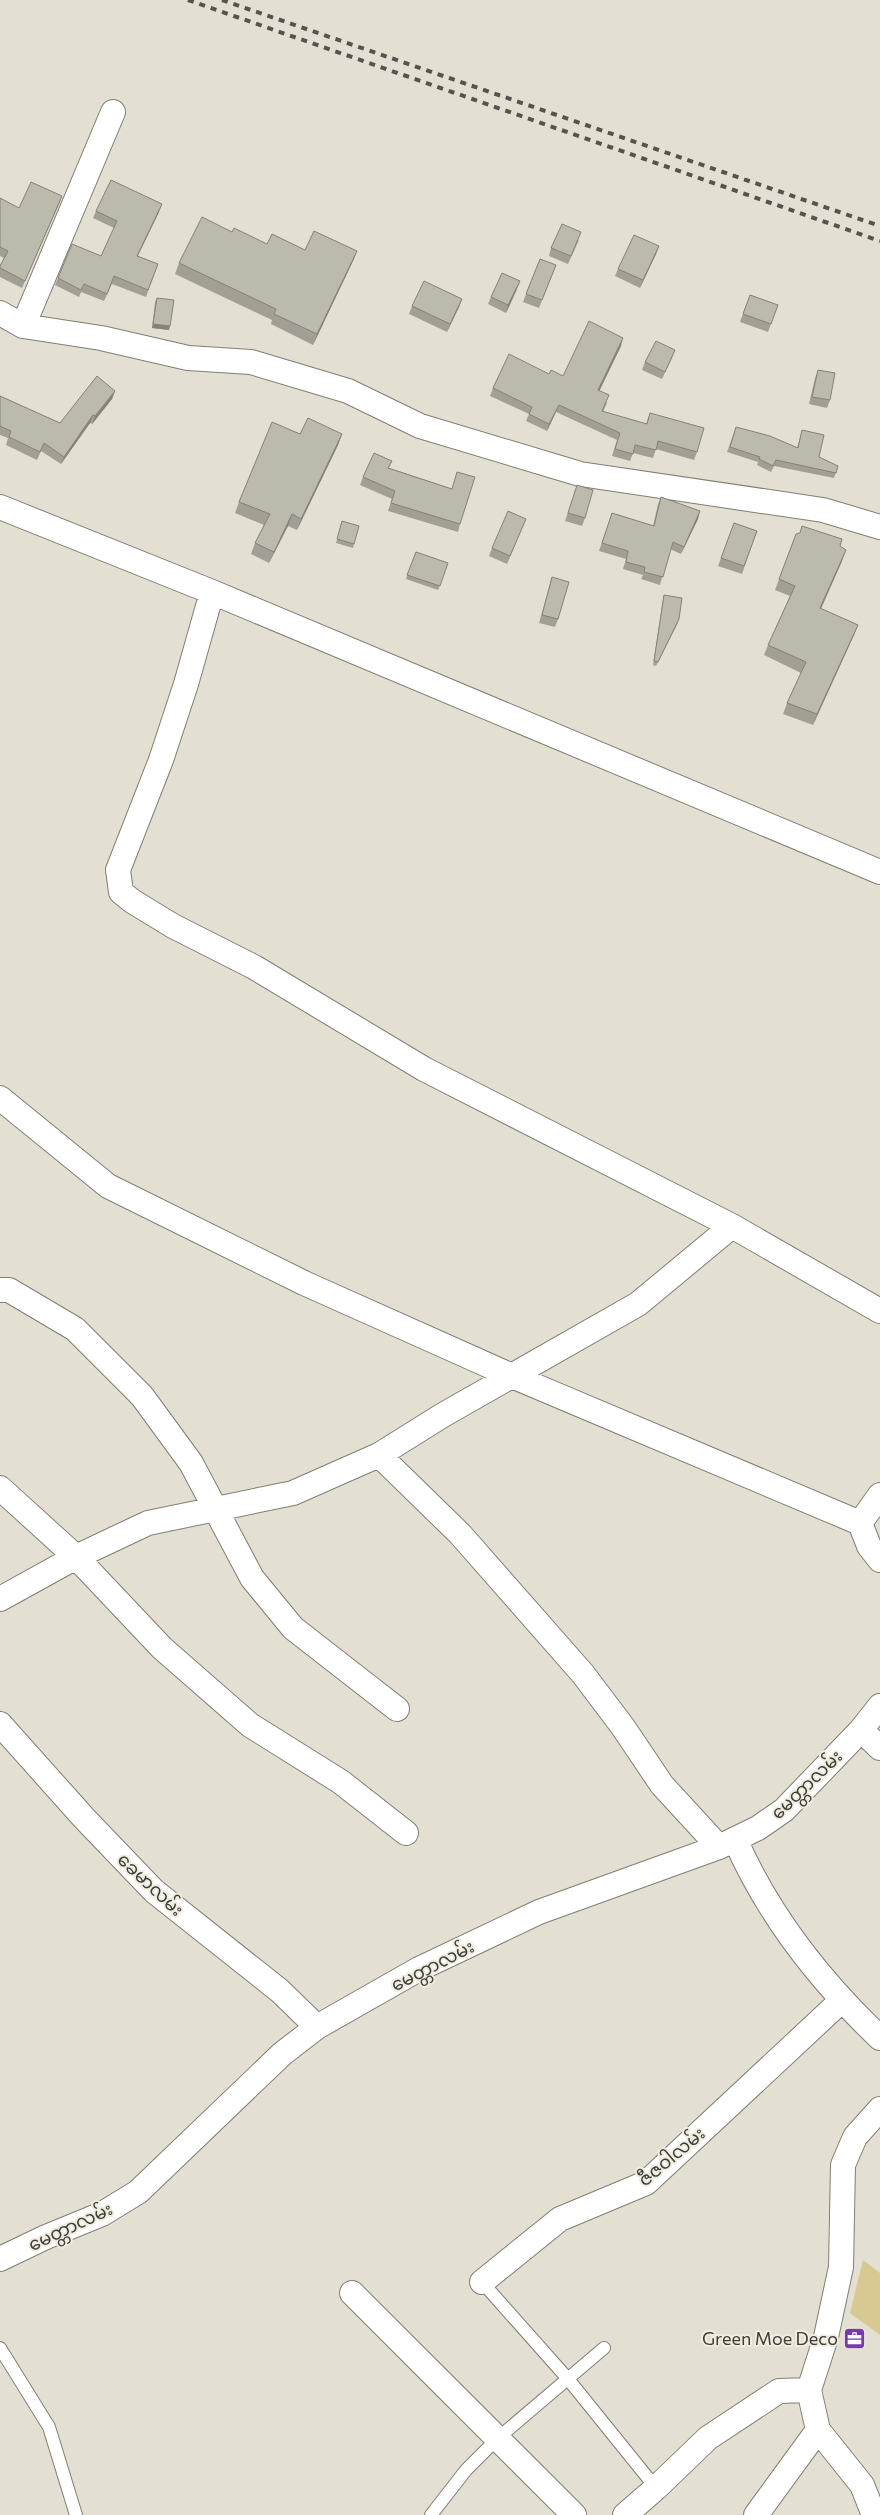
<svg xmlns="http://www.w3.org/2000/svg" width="880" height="2515" viewBox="0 0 880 2515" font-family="Commissioner,'Noto Sans Myanmar',sans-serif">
  <rect width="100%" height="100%" fill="#e3e0d3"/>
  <path fill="#d7c991" d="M863 2260 880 2273V2335L850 2313Z"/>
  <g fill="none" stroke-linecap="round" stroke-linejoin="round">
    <defs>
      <path id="lane" d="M482 2282 568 2379 656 2488
        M0 2348 49 2427 76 2515
        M431 2515 466 2470 498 2438 604 2348"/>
      <path id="street" d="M0 313 23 326 101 338 188 358 251 362 348 391 420 426 580 474 823 510 880 527
        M23 326 113 112
        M0 507 212 592 880 872
        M212 592 186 684 161 760 118 870 121 892 132 901 173 926 254 967 424 1069 732 1226 880 1311
        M0 1098 108 1186 304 1283 512 1376 860 1523 869 1546 880 1560
        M0 1290H9L75 1329 142 1396 191 1463 252 1578 293 1628 397 1709
        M379 1455 460 1534 583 1674 623 1727 662 1785 719 1847
        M0 1488 76 1557 162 1648 250 1725 341 1782 406 1833
        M860 1523 880 1495
        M0 1599 76 1557 148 1523 293 1493 379 1455 443 1415 638 1304 732 1226
        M0 1724 84 1818 154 1891 280 1991 317 2027
        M861 1730 880 1748
        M735 1839C768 1915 820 1981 880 2038
        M0 2259 46 2237 102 2214 138 2192 282 2054 317 2027 419 1969 539 1912 719 1847 758 1828 784 1810 861 1730 880 1706
        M482 2282 560 2219 646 2183 841 2001
        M352 2293 574 2515
        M809 2390 826 2337 841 2267 843 2165 855 2137 880 2109
        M809 2390 818 2430 862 2485 874 2515
        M625 2515 656 2488 708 2438 779 2391 809 2390
        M756 2515 818 2430"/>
    </defs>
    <use href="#lane" stroke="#817e72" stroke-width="14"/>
    <use href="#street" stroke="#817e72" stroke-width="26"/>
    <use href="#lane" stroke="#fff" stroke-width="12"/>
    <use href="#street" stroke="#fff" stroke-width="24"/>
    <path stroke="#54534d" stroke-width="4" stroke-dasharray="6 6" stroke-linecap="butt" d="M188 0 880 241
      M222 0 880 226"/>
  </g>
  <path fill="#a29f95" d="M62 196 22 288 0 277V266L4 258 0 256V198L19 208Z
    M96 211 159 212 138 256 158 264 146 297 112 284 104 301 81 292 79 297 55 285 58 278 101 256 114 228 93 218Z
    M232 232 267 244 305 250 357 251 353 261 313 345 271 324 272 320 175 274 179 263Z
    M579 240 568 264 549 256 551 248Z
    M659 246 656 254 640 288 615 276 618 269Z
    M540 259 556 265 539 308 523 302Z
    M517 289 506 313 488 304 491 297Z
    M750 295 778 305 768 332 740 322Z
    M157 298 169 330 152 328 155 302Z
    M462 299 459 307 447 332 409 314 412 306Z
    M621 346 599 390 607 403 603 412 646 424 650 413 697 452 694 460 656 449 653 458 633 453 630 461 612 456 617 440 556 412 547 431 526 421 529 414 490 396 493 388 549 374 563 376Z
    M675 350 672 358 662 379 642 370 645 362Z
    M818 370 830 400 827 408 809 404 815 378Z
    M115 391 112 399 92 424 90 423 61 464 41 451 37 460 6 445 8 438 0 435V396L60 423Z
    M736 427 797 448 802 430 819 457 838 466 834 478 774 466 771 472 757 465 758 462 727 452Z
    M300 434H342L338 445 297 530 288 526 269 563 251 554 255 543 264 525 235 513 239 502Z
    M392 461 389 468 452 489 457 472 460 524 458 532 388 511 392 499 360 485 363 477Z
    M577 485 585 518 582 526 565 521Z
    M661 497 698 519 681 554 670 549 660 585 641 579 643 575 623 569 626 559 599 551 612 513 653 526 658 504Z
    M526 519 507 564 489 556 492 548Z
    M342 521 354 544 353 548 336 543Z
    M734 523 757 531 742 574 718 566Z
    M796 534 840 546 842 561 821 609 858 625 854 635 813 725 783 714 787 703 801 673 764 655 768 645 790 596 775 590Z
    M416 552 448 563 438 590 406 579Z
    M552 577 558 619 555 627 539 623Z
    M664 595 678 623 656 666 653 665 663 599Z"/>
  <path fill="#848279" d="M62 196 59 204 22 288 25 281Z
    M162 204 159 212 134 263 137 256Z
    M659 246 656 254 640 288 643 280Z
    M357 251 353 261 313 345 317 334Z
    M520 281 517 289 506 313 508 305Z
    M462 299 459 307 447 332 450 324Z
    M153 324 170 326 169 330 152 328Z
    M623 338 621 346 596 398 598 390Z
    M115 391 112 399 92 424 95 416Z
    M559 405 556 412 547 431 549 424Z
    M93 415 90 423 61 464 64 457Z
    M342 434 338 445 297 530 301 519Z
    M700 511 698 519 681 554 684 547Z
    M292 514 288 526 269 563 274 552Z
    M846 550 842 561 816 619 820 608Z
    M858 625 854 635 813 725 817 714Z"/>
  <path fill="#bcb9ad" stroke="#848279" d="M111 180 162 204 137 256 158 264 148 290 114 276 107 294 84 284 81 290 58 278 72 244 101 256 117 221 96 211Z
    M31 182 62 196 25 281 0 268V266L8 251 0 247V198L19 208Z
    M202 217 232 232 234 228 267 244 272 234 305 250 314 231 357 251 317 334 274 314 276 309 179 263Z
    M562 224 581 232 571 256 551 248Z
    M634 235 659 246 643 280 618 269Z
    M540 259 556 265 542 300 526 294Z
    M502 273 520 281 508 305 491 297Z
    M424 281 462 299 450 324 412 306Z
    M750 295 778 305 771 324 743 314Z
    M157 298 174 300 170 326 153 324Z
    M589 321 623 338 598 390 609 395 602 411 647 424 650 413 704 428 697 452 658 441 656 450 635 445 633 454 615 449 620 433 559 405 549 424 529 414 532 407 493 388 509 354 549 374 551 370 563 376Z
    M656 341 675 350 665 372 645 362Z
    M818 370 835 373 830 400 812 397Z
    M97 376 115 391 95 416 93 415 64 457 44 443 40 452 9 437 11 431 0 426V396L60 423Z
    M308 418 342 434 301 519 292 514 274 552 255 543 270 514 239 502 272 422 300 434Z
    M736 427 770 436 798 448 802 430 824 435 819 457 838 466 836 473 776 460 773 466 759 459 760 457 730 447Z
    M374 453 392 461 388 468 452 489 457 472 475 477 460 524 391 503 395 491 363 477Z
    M577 485 593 490 585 518 568 513Z
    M661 497 700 511 684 547 673 542 663 577 644 572 645 567 626 562 628 551 602 543 612 513 654 526Z
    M508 511 526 519 510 556 492 548Z
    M342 521 359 526 354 544 337 539Z
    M734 523 757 531 744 566 721 558Z
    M802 526 842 539 840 546 846 550 820 608 858 625 817 714 787 703 806 662 768 645 795 586 779 579 796 534 800 533Z
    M416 552 448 563 440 586 407 575Z
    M552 577 569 582 558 619 542 615Z
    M664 595 682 598 679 619 658 662 654 661Z"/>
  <defs>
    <symbol id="office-square" viewBox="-11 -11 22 22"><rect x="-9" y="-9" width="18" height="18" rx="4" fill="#7839ad" stroke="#f0ede0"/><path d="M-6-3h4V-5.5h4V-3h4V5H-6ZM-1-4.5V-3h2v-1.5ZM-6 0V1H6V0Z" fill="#fff"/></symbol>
  </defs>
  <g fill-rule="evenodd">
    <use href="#office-square" x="842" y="2326" width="25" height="25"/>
  </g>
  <g text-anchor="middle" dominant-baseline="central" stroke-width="4" stroke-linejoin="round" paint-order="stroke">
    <g font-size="18" fill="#3e3d38" stroke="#f0ede0">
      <text transform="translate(806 1784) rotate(-44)">မေတ္တာလမ်း</text>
      <text transform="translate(151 1884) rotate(43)">ခေမာလမ်း</text>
      <text transform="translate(432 1965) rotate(-27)">မေတ္တာလမ်း</text>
      <text transform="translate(671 2156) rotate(-40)">ဇီဇဝါလမ်း</text>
      <text transform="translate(70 2226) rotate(-25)">မေတ္တာလမ်း</text>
    </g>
    <g font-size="18" fill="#3e3d38" stroke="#f0ede0" text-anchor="end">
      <text x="838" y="2338">Green Moe Deco</text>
    </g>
  </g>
</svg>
